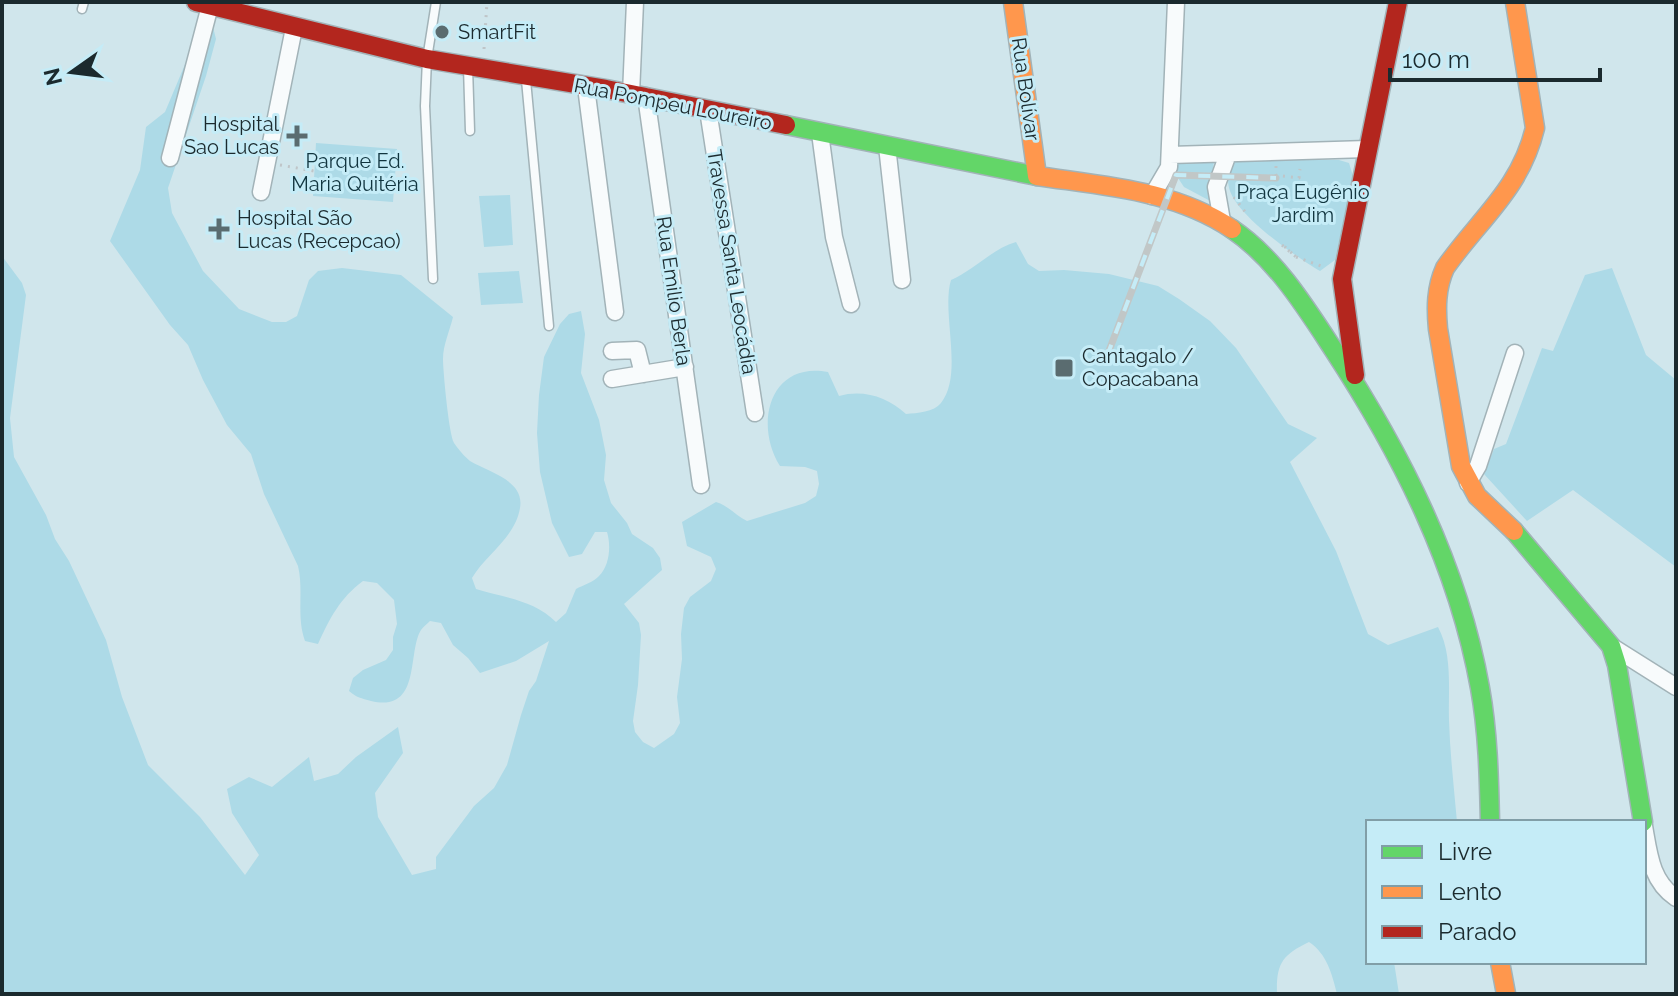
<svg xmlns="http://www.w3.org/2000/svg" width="1678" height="996" viewBox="0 0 1678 996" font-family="Raleway,sans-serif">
  <rect width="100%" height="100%" fill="#d0e6ec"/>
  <path fill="#addae7" d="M213 27 216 39 206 76 168 188 172 213 203 271 239 309 272 322H286L297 316 309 280 318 271 342 268 401 275 453 317C450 330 443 345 443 359 443 371 449 435 454 443 458 449 465 457 470 461 488 472 525 480 520 508 515 538 486 554 472 578L476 589C505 598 534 600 556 622L566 613 576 589C583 585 594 582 599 576 610 565 611 545 607 532H595L582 554 569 557 552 523 540 472 537 433 539 395 544 357 560 324 569 314 581 311 585 334 581 373 599 420 606 455 604 480 611 503 627 523 632 534 653 548 660 558 662 570 624 604 639 623 641 635 638 685 633 721 635 732 643 742 654 748 674 734 680 723 677 697 682 659 681 634 684 608 690 597 711 581 716 569 711 557 687 546 682 522 716 502C729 506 735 515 747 521L805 503 816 496 819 484 817 471 805 467 780 466C754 425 769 361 828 372L839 396C863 389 888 397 906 414 917 413 934 412 941 403 964 374 941 313 951 280 974 270 992 249 1016 242L1028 264 1039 271 1064 270 1109 274 1158 286 1179 299 1210 321 1236 348 1288 424 1317 438 1290 462 1336 551 1368 634 1388 645 1438 627C1453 655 1448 690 1449 720 1450 754 1454 788 1457 822H1368V962H1394L1399 994H1337C1332 974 1327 954 1309 942 1282 955 1276 964 1277 994H2V256L22 283 26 295 10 418 14 457 46 515 55 539 69 561 106 640 122 697 148 765 200 817 245 875 259 855 232 813 227 789 249 777 272 787 309 757 314 781 338 774 356 757 398 727 403 753 375 793 378 817 412 875 436 869V857L474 806 494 788 507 765 521 715 529 691 536 681 549 641 516 661 480 673 468 658 453 645 441 623 430 621C427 624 423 627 421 630 407 652 422 713 371 701 361 698 357 698 349 691L353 678 363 670 386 660 393 650V637L397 624 394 600 377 583 363 581C340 598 330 618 318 644L305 641C296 616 304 591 298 566L264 494 251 454 227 425 203 380 188 345 170 325 110 241 140 170 146 127 165 112 194 43Z
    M316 143 397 149 393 202 313 196Z
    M1241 159 1339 160 1349 163 1353 176 1335 260 1320 271C1296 257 1239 217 1230 191 1226 180 1229 171 1233 161Z
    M1179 160 1214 162 1210 186 1214 203 1184 187 1176 175Z
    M510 195 513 245 484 247 479 196Z
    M1612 268 1646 355 1676 380V567L1573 490 1527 521 1484 474 1494 449 1506 444 1542 348 1553 351 1585 275Z
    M519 271 523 303 481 305 478 273Z"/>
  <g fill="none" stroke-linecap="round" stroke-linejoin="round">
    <defs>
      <path id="lane" d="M82 9 84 2
        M468 67 470 131
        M526 80 549 326
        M433 279 425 106 427 59 436 2"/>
      <path id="street" d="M586 87 615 312
        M631 94 635 2
        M646 96 701 485
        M708 110 755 413
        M820 133 834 237 851 304
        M887 146 902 280
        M1170 155 1367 149
        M170 158 211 2
        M261 192 294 28
        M1152 196 1169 167 1176 2
        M1222 221 1216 187 1228 154
        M612 351 637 350 643 374
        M612 379 685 367
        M1468 483 1478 466 1515 353
        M1611 646 1676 687
        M1644 826C1649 854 1651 881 1676 898"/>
      <path id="fast" d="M786 125 1037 176
        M1232 229C1275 258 1305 306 1333 349 1401 453 1458 565 1480 688 1488 732 1489 777 1490 822
        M1514 531 1611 646 1617 665 1643 822"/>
      <path id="slow" d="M1013 2 1037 176C1104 186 1174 190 1232 229
        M1514 531 1477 496 1461 466 1438 329C1436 308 1436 288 1445 268 1479 219 1520 190 1535 128L1515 2
        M1500 962 1506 994"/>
      <path id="jam" d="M196 2 427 59 606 89 786 125
        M1355 375 1342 279 1398 2"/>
    </defs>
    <use href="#lane" stroke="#a2b3b8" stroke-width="11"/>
    <use href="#street" stroke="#a2b3b8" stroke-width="19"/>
    <use href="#fast" stroke="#a2b3b8" stroke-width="21"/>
    <use href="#slow" stroke="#a2b3b8" stroke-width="21"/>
    <use href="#jam" stroke="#a2b3b8" stroke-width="21"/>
    <path stroke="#bfc5c8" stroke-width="3" stroke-dasharray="2 6" stroke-linecap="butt" d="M484 49 487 2
      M280 165 314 171
      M1276 166V175L1299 178 1300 169
      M1234 197 1246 213
      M1282 245 1296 257 1284 246
      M1296 257 1324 267"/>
    <use href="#lane" stroke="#f8fbfc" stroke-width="8"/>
    <use href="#street" stroke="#f8fbfc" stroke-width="16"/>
    <use href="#fast" stroke="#63d668" stroke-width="18"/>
    <use href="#slow" stroke="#ff974d" stroke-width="18"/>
    <use href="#jam" stroke="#b3261e" stroke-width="18"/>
    <defs>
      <path id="rail" d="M1107 356 1176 175 1276 178"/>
    </defs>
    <use href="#rail" stroke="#c1c7c7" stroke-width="7"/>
    <use href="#rail" stroke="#c5ecf7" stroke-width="4" stroke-dasharray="12" stroke-linecap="butt"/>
  </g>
  <g fill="#5a6c70" stroke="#c5ecf7" stroke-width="3">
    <circle cx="442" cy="32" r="8"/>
    <path d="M293 124h8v8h8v8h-8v8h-8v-8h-8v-8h8z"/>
    <path d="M215 217h8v8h8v8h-8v8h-8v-8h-8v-8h8z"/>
    <rect x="1054" y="358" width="20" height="20" rx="4"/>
  </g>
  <g text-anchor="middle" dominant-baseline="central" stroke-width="6" stroke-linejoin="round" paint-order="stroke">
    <g font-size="20" fill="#1b2a2e" stroke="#c5ecf7" text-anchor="start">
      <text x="458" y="32">SmartFit</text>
      <text x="279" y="124" text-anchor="end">Hospital<tspan x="279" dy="23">Sao Lucas</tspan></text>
      <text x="237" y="218">Hospital São<tspan x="237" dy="23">Lucas (Recepcao)</tspan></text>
      <text x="1082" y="356">Cantagalo /<tspan x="1082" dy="23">Copacabana</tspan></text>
    </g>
    <g font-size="20" fill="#1b2a2e" stroke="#c5ecf7">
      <text transform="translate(1026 89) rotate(82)">Rua Bolívar</text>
      <text transform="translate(673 104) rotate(11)">Rua Pompeu Loureiro</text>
      <text transform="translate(732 262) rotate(81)">Travessa Santa Leocádia</text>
      <text transform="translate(674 291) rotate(82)">Rua Emilio Berla</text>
    </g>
    <g font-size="20" fill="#11353f" stroke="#c5ecf7">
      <text x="355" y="161">Parque Ed.<tspan x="355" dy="23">Maria Quitéria</tspan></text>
      <text x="1303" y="192">Praça Eugênio<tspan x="1303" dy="23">Jardim</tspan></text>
    </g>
  </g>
  <rect width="1678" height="996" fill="none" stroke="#1b2a2e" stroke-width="8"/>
  <rect x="1366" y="820" width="280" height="144" fill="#c5ecf7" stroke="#819ea7" stroke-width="2"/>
  <rect x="1382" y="846" width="40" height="12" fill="#63d668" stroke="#819ea7" stroke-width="2"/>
  <text x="1438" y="860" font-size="24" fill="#1b2a2e">Livre</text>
  <rect x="1382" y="886" width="40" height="12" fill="#ff974d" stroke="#819ea7" stroke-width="2"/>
  <text x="1438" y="900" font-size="24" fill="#1b2a2e">Lento</text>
  <rect x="1382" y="926" width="40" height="12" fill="#b3261e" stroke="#819ea7" stroke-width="2"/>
  <text x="1438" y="940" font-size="24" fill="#1b2a2e">Parado</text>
  <g transform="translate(72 72) rotate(256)" stroke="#c5ecf7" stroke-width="6" paint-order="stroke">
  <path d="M0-6L14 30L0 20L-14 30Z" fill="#1b2a2e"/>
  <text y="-12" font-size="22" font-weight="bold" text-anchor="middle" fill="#1b2a2e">N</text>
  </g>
  <path d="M1390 68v12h210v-12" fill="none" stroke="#1b2a2e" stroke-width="4"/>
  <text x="1402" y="68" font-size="24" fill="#1b2a2e" stroke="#c5ecf7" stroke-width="6" paint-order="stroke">100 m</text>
</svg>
